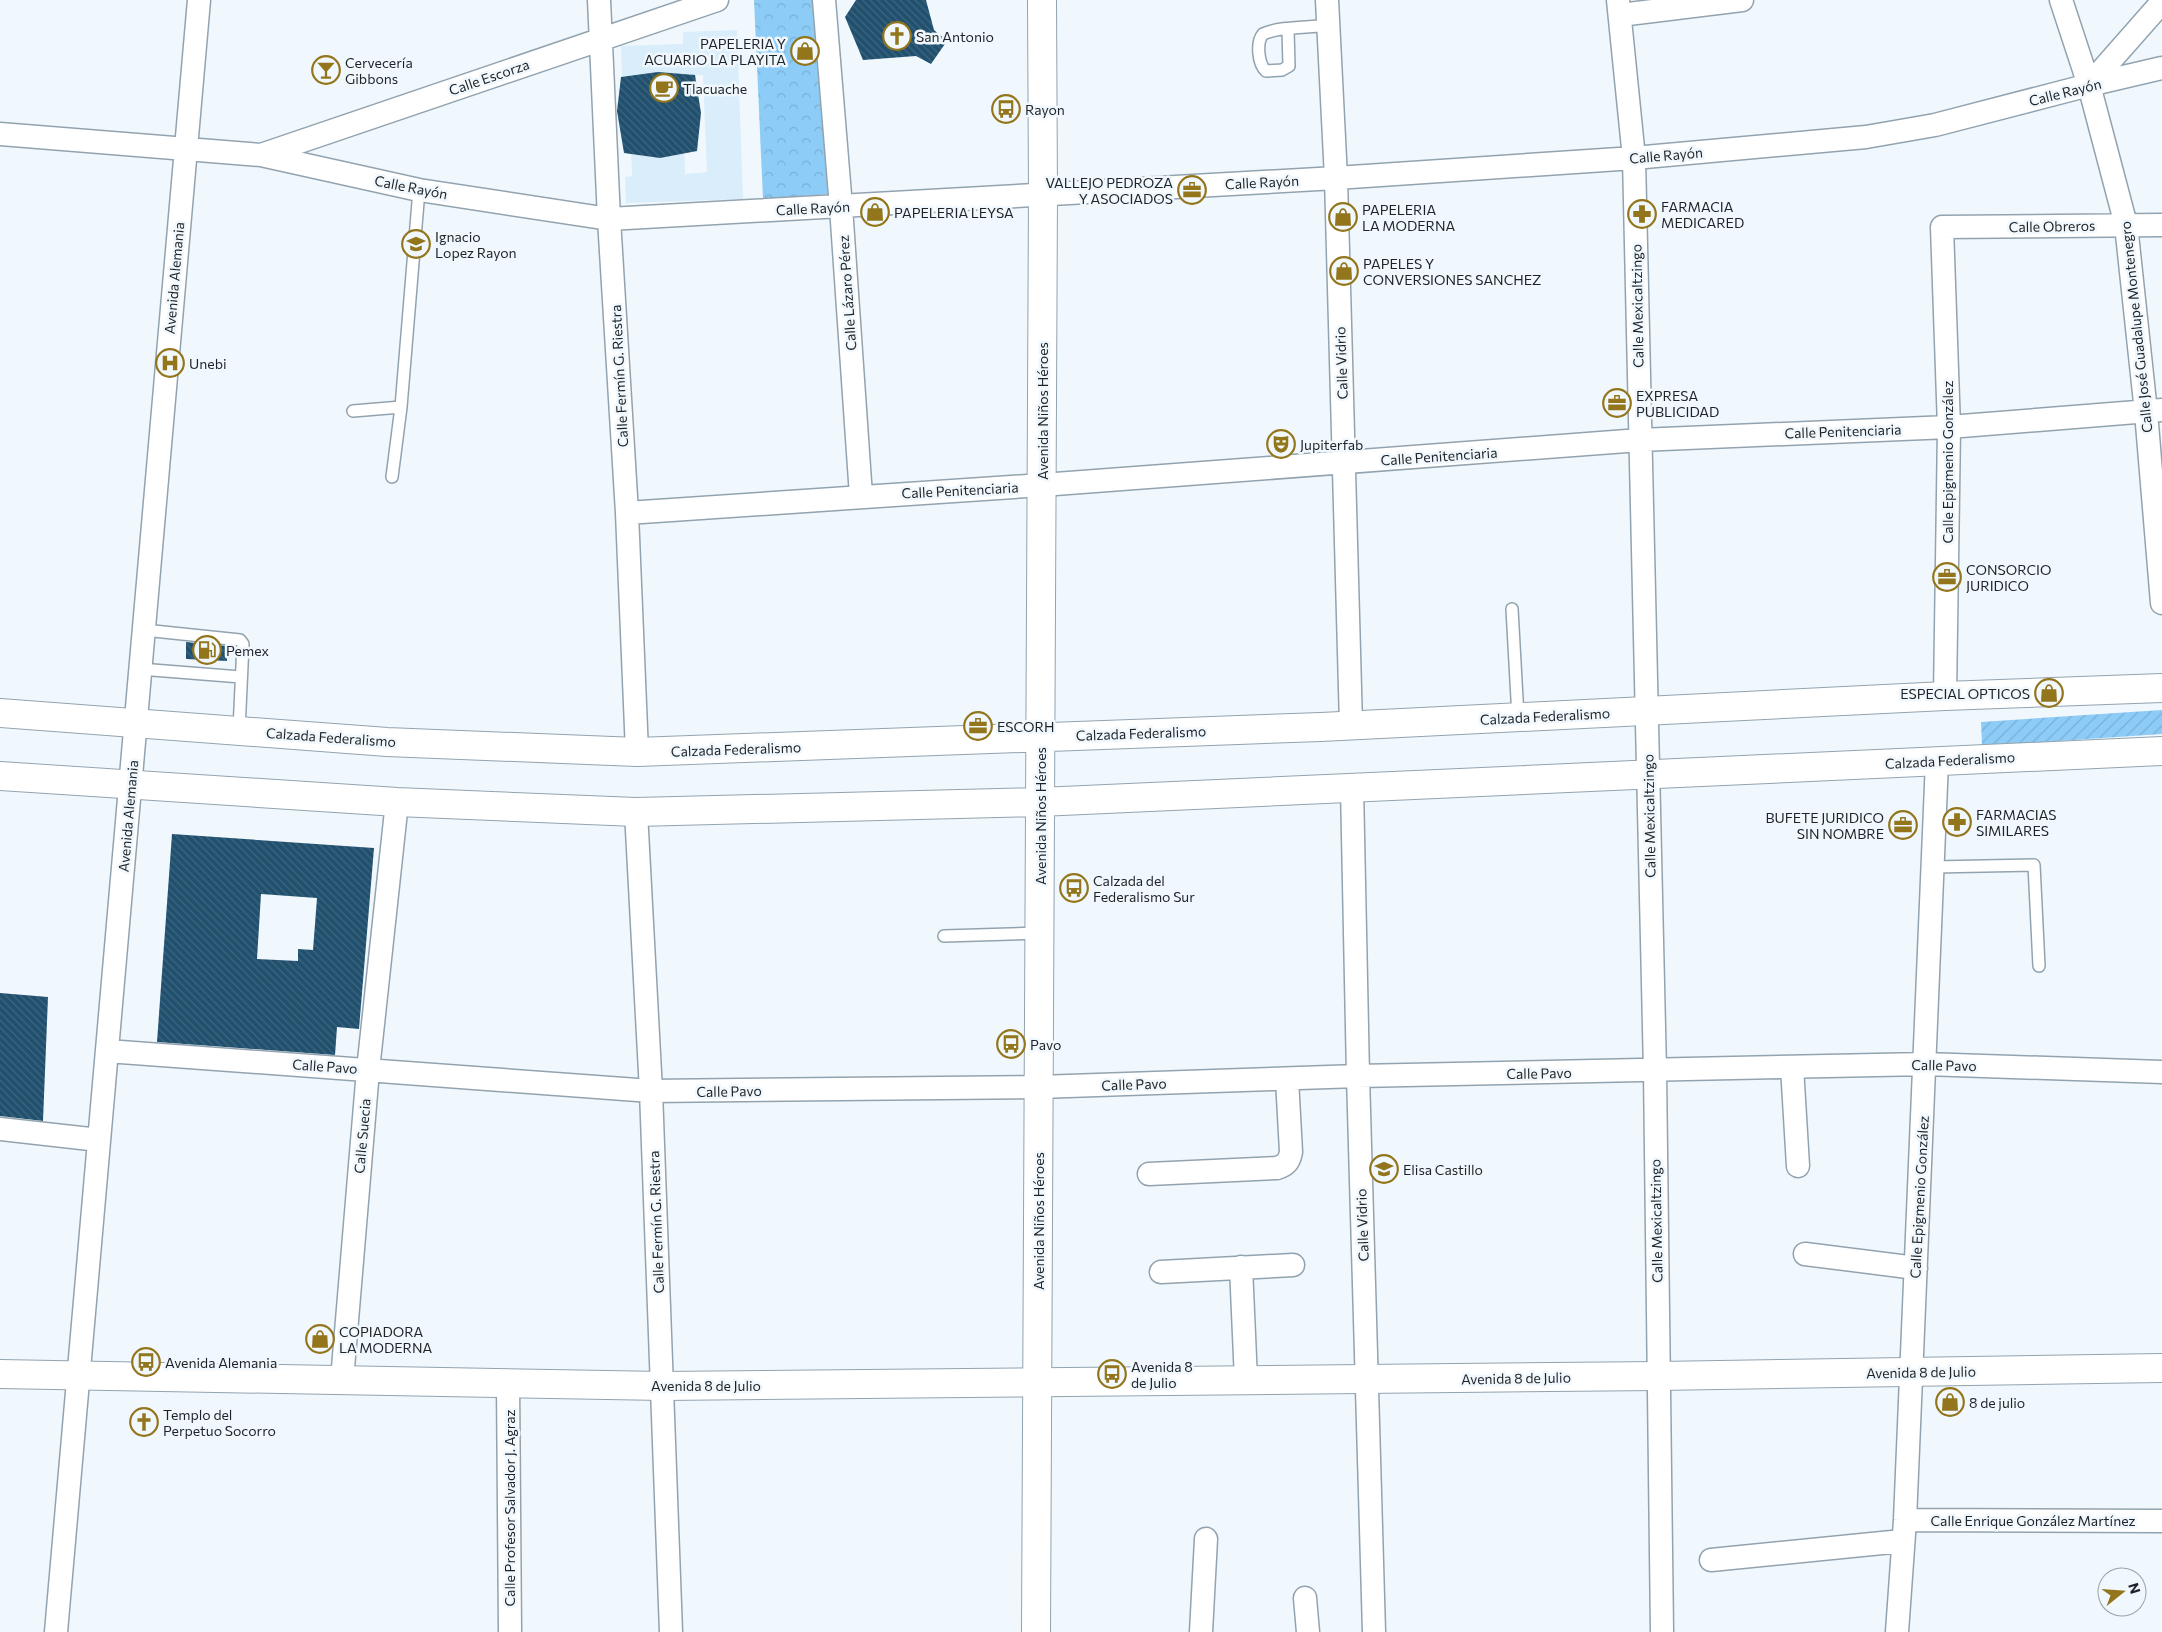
<svg xmlns="http://www.w3.org/2000/svg" width="2162" height="1632" viewBox="0 0 2162 1632" font-family="Commissioner,sans-serif">
  <defs>
    <pattern id="forest-crowns" width="20" height="18" patternUnits="userSpaceOnUse" patternTransform="scale(1.25)"><rect width="20" height="18" fill="#8dccf7"/><path d="M2 6a3 3 0 1 1 6 0M12 15a3 3 0 1 1 6 0" fill="none" stroke="#79afd4"/></pattern>
    <pattern id="garden-furrows" width="10" height="10" patternUnits="userSpaceOnUse" patternTransform="scale(1.25)"><rect width="10" height="10" fill="#8dccf7"/><path d="M-1 1l2-2M0 10L10 0M9 11l2-2" fill="none" stroke="#79afd4"/></pattern>
    <pattern id="building-back-hatch" width="6" height="6" patternUnits="userSpaceOnUse" patternTransform="scale(1.25)"><rect width="6" height="6" fill="#20506e"/><path d="M-1 5l2 2M0 0l6 6M5-1l2 2" fill="none" stroke="#3f667e"/></pattern>
  </defs>
  <rect width="100%" height="100%" fill="#f0f8fd"/>
  <path fill="#d9edfb" d="M737 30 743 199 626 203 625 177 632 176 631 148 684 146 685 174 707 172 703 75 622 78 621 46 683 44V32Z"/>
  <path fill="url(#forest-crowns)" d="M754 0H812L828 194 763 199Z"/>
  <path fill="url(#garden-furrows)" d="M2162 710V734L1982 746 1981 722Z"/>
  <path fill="url(#building-back-hatch)" fill-rule="evenodd" d="M856 0H926L934 30 947 41 931 64 916 56 863 60 845 17Z
    M658 72 695 75 701 113 697 151 660 158 624 153 617 111 621 77Z
    M186 642 227 646V661L186 659Z
    M172 834 374 848 359 1029 337 1027 335 1055 157 1042ZM261 894 317 898 313 950 298 949V961L257 959Z
    M0 993 48 997 43 1121 0 1116Z"/>
  <g fill="none" stroke-linecap="round" stroke-linejoin="round">
    <defs>
      <path id="service" d="M1288 30 1289 66 1282 70 1266 71C1258 64 1256 42 1263 34 1282 26 1307 28 1328 25
        M353 411 401 407
        M392 477 401 407 419 190
        M1512 609 1518 717
        M144 630 240 640 243 644 239 730
        M140 669 241 677
        M1934 867 2034 865 2039 966
        M944 936 1040 933"/>
      <path id="minor" d="M599 0 609 219 627 513 637 752
        M824 0 841 207 861 496
        M1327 0 1336 178 1351 725
        M1618 0 1634 158 1655 1071 1662 1632
        M2061 0 2089 85 2126 225 2146 412 2162 603
        M1620 15 1742 0
        M2089 85 2162 2
        M0 134 261 155 419 190 609 219 1336 178 1634 158 1866 137 1935 125 2089 85 2162 68
        M261 155 717 0
        M627 513 1042 485 1640 440 1949 427 2162 410
        M1945 696 1949 427 1942 227 2162 225
        M1352 787 1358 1076 1374 1632
        M636 812 651 1091 671 1632
        M107 1051 651 1091 1039 1087 1358 1076 1925 1064 2162 1072
        M1792 1067 1798 1166
        M0 1129 99 1140
        M1149 1174 1277 1168C1286 1165 1289 1162 1291 1152L1287 1079
        M1805 1254 1916 1268
        M1241 1267 1246 1380
        M1161 1272 1293 1265
        M342 1380 368 1070 397 802
        M508 1383 510 1632
        M1905 1520 2162 1521
        M1711 1560 1902 1541
        M1305 1598 1308 1632
        M56 1632 199 0
        M1201 1632 1206 1539
        M1897 1632 1905 1520 1937 761"/>
      <path id="tertiary" d="M0 1374 663 1386 1658 1376 2162 1368"/>
      <path id="primary" d="M0 713 387 742 637 752 1321 727 1945 696 2162 688
        M0 776 397 802 636 812 1040 802 2162 751
        M1036 1632 1043 194 1042 0"/>
    </defs>
    <use href="#service" stroke="#92a3af" stroke-width="14"/>
    <use href="#minor" stroke="#92a3af" stroke-width="25"/>
    <use href="#tertiary" stroke="#92a3af" stroke-width="30"/>
    <use href="#primary" stroke="#92a3af" stroke-width="30"/>
    <use href="#service" stroke="#fff" stroke-width="11"/>
    <use href="#minor" stroke="#fff" stroke-width="22"/>
    <use href="#tertiary" stroke="#fff" stroke-width="28"/>
    <use href="#primary" stroke="#fff" stroke-width="28"/>
  </g>
  <defs>
    <symbol id="church-ring" viewBox="-11 -11 22 22"><circle r="9.5" fill="#f0f8fd" stroke="#93751c" stroke-width="1.5"/><path d="M-1.2-6h2.4v3.5h3.3v2.4h-3.3V6h-2.4V-.1h-3.3v-2.4h3.3Z" fill="#93751c"/></symbol>
    <symbol id="shop-ring" viewBox="-11 -11 22 22"><circle r="9.5" fill="#f0f8fd" stroke="#93751c" stroke-width="1.5"/><path d="M-5-2.5h2.3a2.7 3.5 0 0 1 5.4 0H5L5.5 6h-11ZM-1.5-2.5h3a1.5 2.3 0 0 0-3 0Z" fill="#93751c"/></symbol>
    <symbol id="bar-ring" viewBox="-11 -11 22 22"><circle r="9.5" fill="#f0f8fd" stroke="#93751c" stroke-width="1.5"/><path d="M-6-5H6L.8 .8V4.5H3.5V6h-7V4.5H-.8V.8Z" fill="#93751c"/></symbol>
    <symbol id="cafe-ring" viewBox="-11 -11 22 22"><circle r="9.5" fill="#f0f8fd" stroke="#93751c" stroke-width="1.5"/><path d="M-5.5-4.5H6V0H3Q3 3.5 0 3.5H-2.5Q-5.5 3.5-5.5 0ZM3-3.2v2h1.7v-2ZM-6 4.5H4V6H-6Z" fill="#93751c"/></symbol>
    <symbol id="bus-ring" viewBox="-11 -11 22 22"><circle r="9.5" fill="#f0f8fd" stroke="#93751c" stroke-width="1.5"/><path d="M-5-6H5V4H4V6H2V4H-2V6H-4V4H-5ZM-3.5-4V0h7V-4ZM-3.5 1.2v1.5H-2V1.2ZM2 1.2v1.5H3.5V1.2Z" fill="#93751c"/></symbol>
    <symbol id="office-ring" viewBox="-11 -11 22 22"><circle r="9.5" fill="#f0f8fd" stroke="#93751c" stroke-width="1.5"/><path d="M-6-3h4V-5.5h4V-3h4V5H-6ZM-1-4.5V-3h2v-1.5ZM-6 0V1H6V0Z" fill="#93751c"/></symbol>
    <symbol id="pharmacy-ring" viewBox="-11 -11 22 22"><circle r="9.5" fill="#f0f8fd" stroke="#93751c" stroke-width="1.5"/><path d="M-2-6h4v4h4v4h-4v4h-4v-4h-4v-4h4Z" fill="#93751c"/></symbol>
    <symbol id="school-ring" viewBox="-11 -11 22 22"><circle r="9.5" fill="#f0f8fd" stroke="#93751c" stroke-width="1.5"/><path d="M0-5L7-2L0 1L-7-2ZM-4 1L0 2.5L4 1V4Q0 6-4 4Z" fill="#93751c"/></symbol>
    <symbol id="hospital-ring" viewBox="-11 -11 22 22"><circle r="9.5" fill="#f0f8fd" stroke="#93751c" stroke-width="1.5"/><path d="M-5-5h3v3.5h4V-5h3V5h-3V1.5h-4V5h-3Z" fill="#93751c"/></symbol>
    <symbol id="theatre-ring" viewBox="-11 -11 22 22"><circle r="9.5" fill="#f0f8fd" stroke="#93751c" stroke-width="1.5"/><path d="M-5-5.5Q0-4 5-5.5V0Q5 5 0 6Q-5 5-5 0ZM-3.3-2.5H-1v1.5H-3.3ZM1-2.5H3.3v1.5H1ZM-2.8 1Q0 5.5 2.8 1Z" fill="#93751c"/></symbol>
    <symbol id="fuel-ring" viewBox="-11 -11 22 22"><circle r="9.5" fill="#f0f8fd" stroke="#93751c" stroke-width="1.5"/><path d="M-5.5-6h7V0h2V4h1.3V-2.5L3-4.5l.8-.8L6-3V5H2.5V1h-1V6h-7ZM-4.2-4.7v3.2H.2V-4.7Z" fill="#93751c"/></symbol>
  </defs>
  <g fill-rule="evenodd">
    <use href="#church-ring" x="881" y="20" width="32" height="32"/>
    <use href="#shop-ring" x="789" y="35" width="32" height="32"/>
    <use href="#bar-ring" x="310" y="54" width="32" height="32"/>
    <use href="#cafe-ring" x="648" y="72" width="32" height="32"/>
    <use href="#bus-ring" x="990" y="93" width="32" height="32"/>
    <use href="#office-ring" x="1176" y="174" width="32" height="32"/>
    <use href="#shop-ring" x="859" y="196" width="32" height="32"/>
    <use href="#pharmacy-ring" x="1626" y="198" width="32" height="32"/>
    <use href="#shop-ring" x="1327" y="201" width="32" height="32"/>
    <use href="#school-ring" x="400" y="228" width="32" height="32"/>
    <use href="#shop-ring" x="1328" y="255" width="32" height="32"/>
    <use href="#hospital-ring" x="154" y="347" width="32" height="32"/>
    <use href="#office-ring" x="1601" y="387" width="32" height="32"/>
    <use href="#theatre-ring" x="1265" y="428" width="32" height="32"/>
    <use href="#office-ring" x="1931" y="561" width="32" height="32"/>
    <use href="#fuel-ring" x="191" y="634" width="32" height="32"/>
    <use href="#shop-ring" x="2033" y="677" width="32" height="32"/>
    <use href="#office-ring" x="962" y="710" width="32" height="32"/>
    <use href="#pharmacy-ring" x="1941" y="806" width="32" height="32"/>
    <use href="#office-ring" x="1887" y="809" width="32" height="32"/>
    <use href="#bus-ring" x="1058" y="872" width="32" height="32"/>
    <use href="#bus-ring" x="995" y="1028" width="32" height="32"/>
    <use href="#school-ring" x="1368" y="1153" width="32" height="32"/>
    <use href="#shop-ring" x="304" y="1323" width="32" height="32"/>
    <use href="#bus-ring" x="130" y="1346" width="32" height="32"/>
    <use href="#bus-ring" x="1096" y="1358" width="32" height="32"/>
    <use href="#shop-ring" x="1934" y="1386" width="32" height="32"/>
    <use href="#church-ring" x="128" y="1406" width="32" height="32"/>
  </g>
  <g text-anchor="middle" dominant-baseline="central" stroke-width="5" stroke-linejoin="round" paint-order="stroke">
    <g font-size="14" fill="#1d2328" stroke="#f0f8fd" text-anchor="start">
      <text x="916" y="36">San Antonio</text>
      <text x="786" y="43" text-anchor="end">PAPELERIA Y<tspan x="786" dy="16">ACUARIO LA PLAYITA</tspan></text>
      <text x="345" y="62">Cervecería<tspan x="345" dy="16">Gibbons</tspan></text>
      <text x="683" y="88">Tlacuache</text>
      <text x="1025" y="109">Rayon</text>
      <text x="1173" y="182" text-anchor="end">VALLEJO PEDROZA<tspan x="1173" dy="16">Y ASOCIADOS</tspan></text>
      <text x="1661" y="206">FARMACIA<tspan x="1661" dy="16">MEDICARED</tspan></text>
      <text x="1362" y="209">PAPELERIA<tspan x="1362" dy="16">LA MODERNA</tspan></text>
      <text x="894" y="212">PAPELERIA LEYSA</text>
      <text x="435" y="236">Ignacio<tspan x="435" dy="16">Lopez Rayon</tspan></text>
      <text x="1363" y="263">PAPELES Y<tspan x="1363" dy="16">CONVERSIONES SANCHEZ</tspan></text>
      <text x="189" y="363">Unebi</text>
      <text x="1636" y="395">EXPRESA<tspan x="1636" dy="16">PUBLICIDAD</tspan></text>
      <text x="1300" y="444">Jupiterfab</text>
      <text x="1966" y="569">CONSORCIO<tspan x="1966" dy="16">JURIDICO</tspan></text>
      <text x="226" y="650">Pemex</text>
      <text x="2030" y="693" text-anchor="end">ESPECIAL OPTICOS</text>
      <text x="997" y="726">ESCORH</text>
      <text x="1976" y="814">FARMACIAS<tspan x="1976" dy="16">SIMILARES</tspan></text>
      <text x="1884" y="817" text-anchor="end">BUFETE JURIDICO<tspan x="1884" dy="16">SIN NOMBRE</tspan></text>
      <text x="1093" y="880">Calzada del<tspan x="1093" dy="16">Federalismo Sur</tspan></text>
      <text x="1030" y="1044">Pavo</text>
      <text x="1403" y="1169">Elisa Castillo</text>
      <text x="339" y="1331">COPIADORA<tspan x="339" dy="16">LA MODERNA</tspan></text>
      <text x="165" y="1362">Avenida Alemania</text>
      <text x="1131" y="1366">Avenida 8<tspan x="1131" dy="16">de Julio</tspan></text>
      <text x="1969" y="1402">8 de julio</text>
      <text x="163" y="1414">Templo del<tspan x="163" dy="16">Perpetuo Socorro</tspan></text>
    </g>
    <g font-size="14" fill="#1d2328" stroke="#f0f8fd">
      <text transform="translate(489 77) rotate(-19)">Calle Escorza</text>
      <text transform="translate(2065 92) rotate(-14)">Calle Rayón</text>
      <text transform="translate(1666 155) rotate(-5)">Calle Rayón</text>
      <text transform="translate(1262 182) rotate(-3)">Calle Rayón</text>
      <text transform="translate(411 187) rotate(11)">Calle Rayón</text>
      <text transform="translate(813 208) rotate(-3)">Calle Rayón</text>
      <text transform="translate(2052 226) rotate(-1)">Calle Obreros</text>
      <text transform="translate(174 278) rotate(-85)">Avenida Alemania</text>
      <text transform="translate(847 293) rotate(-94)">Calle Lázaro Pérez</text>
      <text transform="translate(1637 306) rotate(-91)">Calle Mexicaltzingo</text>
      <text transform="translate(2136 327) rotate(-96)">Calle José Guadalupe Montenegro</text>
      <text transform="translate(1341 363) rotate(-92)">Calle Vidrio</text>
      <text transform="translate(619 376) rotate(-93)">Calle Fermín G. Riestra</text>
      <text transform="translate(1042 411) rotate(-90)">Avenida Niños Héroes</text>
      <text transform="translate(1843 431) rotate(-2)">Calle Penitenciaria</text>
      <text transform="translate(1439 456) rotate(-4)">Calle Penitenciaria</text>
      <text transform="translate(1947 462) rotate(-90)">Calle Epigmenio González</text>
      <text transform="translate(960 490) rotate(-3)">Calle Penitenciaria</text>
      <text transform="translate(1545 716) rotate(-3)">Calzada Federalismo</text>
      <text transform="translate(1141 733) rotate(-2)">Calzada Federalismo</text>
      <text transform="translate(331 737) rotate(4)">Calzada Federalismo</text>
      <text transform="translate(736 749) rotate(-2)">Calzada Federalismo</text>
      <text transform="translate(1950 760) rotate(-3)">Calzada Federalismo</text>
      <text transform="translate(128 816) rotate(-85)">Avenida Alemania</text>
      <text transform="translate(1040 816) rotate(-90)">Avenida Niños Héroes</text>
      <text transform="translate(1649 816) rotate(-91)">Calle Mexicaltzingo</text>
      <text transform="translate(1944 1065) rotate(1)">Calle Pavo</text>
      <text transform="translate(325 1066) rotate(4)">Calle Pavo</text>
      <text transform="translate(1539 1073) rotate(-1)">Calle Pavo</text>
      <text transform="translate(1134 1084) rotate(-2)">Calle Pavo</text>
      <text transform="translate(729 1091) rotate(-1)">Calle Pavo</text>
      <text transform="translate(362 1136) rotate(-85)">Calle Suecia</text>
      <text transform="translate(1919 1197) rotate(-87)">Calle Epigmenio González</text>
      <text transform="translate(1038 1221) rotate(-90)">Avenida Niños Héroes</text>
      <text transform="translate(1656 1221) rotate(-91)">Calle Mexicaltzingo</text>
      <text transform="translate(656 1222) rotate(-92)">Calle Fermín G. Riestra</text>
      <text transform="translate(1362 1225) rotate(-92)">Calle Vidrio</text>
      <text transform="translate(1921 1372) rotate(-1)">Avenida 8 de Julio</text>
      <text transform="translate(1516 1378) rotate(-1)">Avenida 8 de Julio</text>
      <text x="706" y="1385">Avenida 8 de Julio</text>
      <text transform="translate(509 1508) rotate(-90)">Calle Profesor Salvador J. Agraz</text>
      <text x="2033" y="1520">Calle Enrique González Martínez</text>
    </g>
  </g>
  <g transform="translate(2122 1592) rotate(73)"><circle r="24" fill="#f0f8fd" stroke="#9ca3a8"/>
  <path d="M0-4L9 19L0 12L-9 19Z" fill="#93751c"/>
  <text y="-8" font-size="14" font-weight="bold" text-anchor="middle" fill="#1d2328">N</text>
  </g>
</svg>
